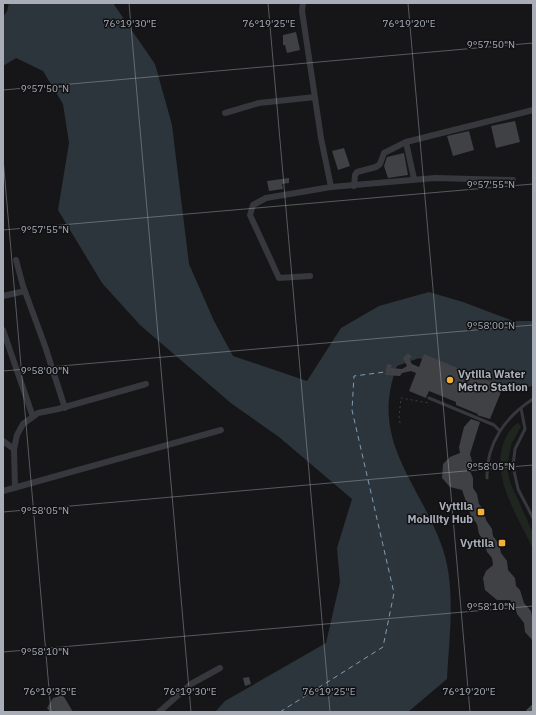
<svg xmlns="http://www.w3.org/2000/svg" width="536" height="715" viewBox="0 0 536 715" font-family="'IBM Plex Sans',sans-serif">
  <rect width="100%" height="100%" fill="#161618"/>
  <path fill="#1e261f" d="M518 423 521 426 511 445 507 468 510 482 533 533V549C518 516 488 474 506 437 509 432 512 426 518 423Z"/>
  <path fill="#2c353c" d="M9 3H113L155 64 172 125 189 264 214 321 233 356 307 381 341 328 379 306 429 292 463 302 513 321H533V385L529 387 506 391 419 358 397 366C369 440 418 481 441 544 457 586 449 636 447 679L408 712H215L225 701 326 643 340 582 337 548 352 499 279 437 232 404 140 325 102 283 58 210 69 143 63 104 43 71 16 58 3 66V17L7 11Z"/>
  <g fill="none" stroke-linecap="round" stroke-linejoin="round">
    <path stroke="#7f9bb3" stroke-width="1" stroke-dasharray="5 4" stroke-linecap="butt" d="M280 712 383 647 394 593 352 410 354 376 385 372"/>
  </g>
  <path fill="#404145" d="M296 32 300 50 287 53 285 45H283V35Z
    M515 121 520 142 496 148 491 126Z
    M469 131 474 150 453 156 447 136Z
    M344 148 350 166 338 170 332 151Z
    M404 153 408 175 388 178 384 166 387 157Z
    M289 178V183L282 184 283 189 269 191 267 181Z
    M408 353 412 357 409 359 412 364 419 367 424 354 503 387 490 419 477 415 478 414 456 405V402L429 391 426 398 409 391 416 373 411 371 402 373 400 376 385 375 387 364 392 365 391 368 402 369 407 366 403 358Z
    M471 419 480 422 470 454 472 461 470 471 473 478V488L477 494 479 504 483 509 486 520 492 529 493 536 499 544 501 553 507 561 508 570 515 578 516 586 520 590 524 603 531 611 533 620V641L525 632 524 623 517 614 515 607 510 600H497L485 590 483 578 486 571 493 565 492 558 487 552 484 541 479 534 477 524 471 516 462 490 450 487 442 478 443 464 450 457 460 453 459 447 464 427Z
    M249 677 251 684 245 686 243 678Z
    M63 695 73 712H50L47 708 53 698Z"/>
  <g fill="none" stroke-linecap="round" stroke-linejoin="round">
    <path stroke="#3d3f44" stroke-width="1" stroke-dasharray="2 3" stroke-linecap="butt" d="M408 356 406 358 411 368
      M385 372H397L411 368 449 383 442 397
      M400 423 399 417 401 398 429 403"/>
    <path stroke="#37383d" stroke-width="3" d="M429 398 494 425 499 430
      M521 408 525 429 515 449 513 466 518 489 533 518
      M487 478C486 444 505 417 533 399"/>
    <path stroke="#37383d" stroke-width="6" d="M303 3 302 11 321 138 331 187 435 178 513 180
      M225 113 259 103 315 97
      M414 179 406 142 533 110
      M354 186 355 175 357 172 376 167 380 164 384 153 406 142
      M16 260 23 286 45 346 65 408
      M310 276 279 278 250 215 253 205 266 198 331 187
      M3 296 25 291
      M3 330 33 417
      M3 441 14 449
      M15 488 14 449 17 435 23 424 38 413 58 409 146 384
      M3 491 221 430
      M159 712 191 684 220 668"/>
    <path stroke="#45474d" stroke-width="8" d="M530 712 533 709"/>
  </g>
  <path fill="none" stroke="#a8adb8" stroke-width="1" stroke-opacity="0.45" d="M129 3 191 712M268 3 330 712M408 3 470 712M3 90 533 43M3 158 51 712M3 230 533 184M3 371 533 325M3 512 533 465M3 652 533 606"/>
  <g fill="#f2b134" stroke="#111113" stroke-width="1.5">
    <circle cx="450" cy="380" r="4"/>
    <rect x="477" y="508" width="8" height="8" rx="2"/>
    <rect x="498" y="539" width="8" height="8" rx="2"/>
  </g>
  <g text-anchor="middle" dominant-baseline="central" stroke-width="3" stroke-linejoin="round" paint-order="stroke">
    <g font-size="11" font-weight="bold" fill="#a8adb8" stroke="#111113" text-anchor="end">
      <text x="458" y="374" text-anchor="start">Vytilla Water<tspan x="458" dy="13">Metro Station</tspan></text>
      <text x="473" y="506">Vyttila<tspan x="473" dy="13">Mobility Hub</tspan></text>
      <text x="494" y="543">Vyttila</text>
    </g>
  </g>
  <g font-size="10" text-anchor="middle" fill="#a8adb8" stroke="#111113" stroke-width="3" stroke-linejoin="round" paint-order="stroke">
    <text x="130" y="27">76°19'30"E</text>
    <text x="269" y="27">76°19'25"E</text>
    <text x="409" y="27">76°19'20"E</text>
    <text x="491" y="48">9°57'50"N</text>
    <text x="45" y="92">9°57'50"N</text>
    <text x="491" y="188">9°57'55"N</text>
    <text x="45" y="233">9°57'55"N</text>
    <text x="491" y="329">9°58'00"N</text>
    <text x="45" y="374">9°58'00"N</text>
    <text x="491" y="470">9°58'05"N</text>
    <text x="45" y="514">9°58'05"N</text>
    <text x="491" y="610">9°58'10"N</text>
    <text x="45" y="655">9°58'10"N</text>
    <text x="50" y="695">76°19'35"E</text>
    <text x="190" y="695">76°19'30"E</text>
    <text x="329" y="695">76°19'25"E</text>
    <text x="469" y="695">76°19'20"E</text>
  </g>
  <rect width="536" height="715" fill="none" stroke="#a8adb8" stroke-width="8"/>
</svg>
